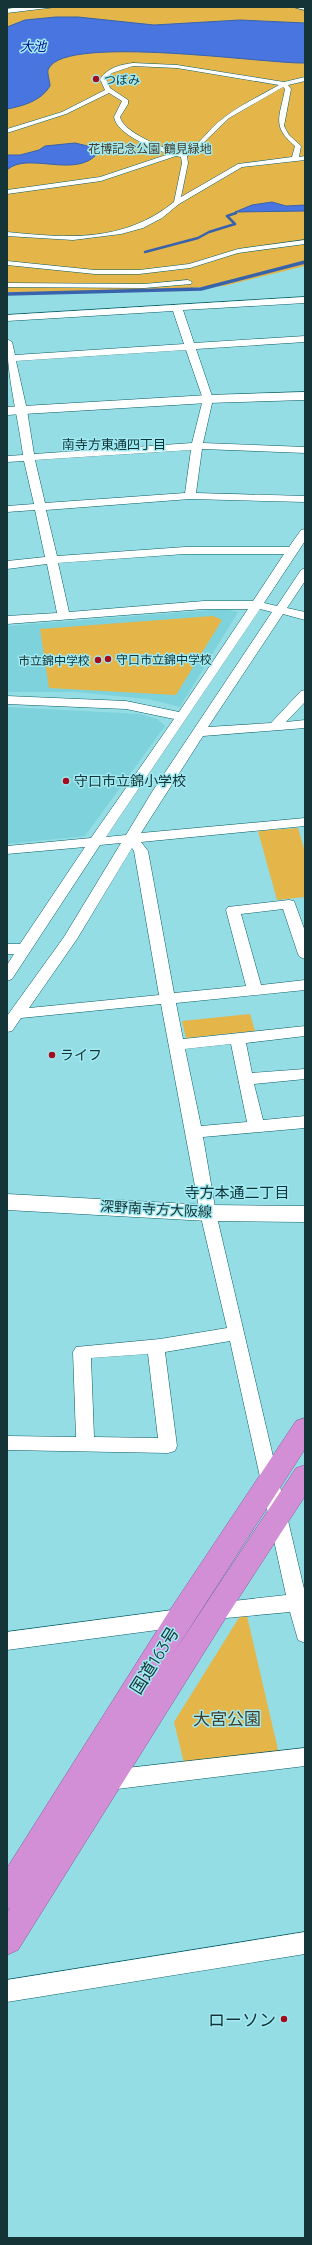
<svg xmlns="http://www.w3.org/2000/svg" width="312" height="2245" viewBox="0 0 312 2245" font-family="Quicksand,'Noto Sans JP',sans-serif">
  <rect width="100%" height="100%" fill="#94dde5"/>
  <path fill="#7ed2db" d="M225 609 238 612 180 707 148 699 75 692H7V626Z
    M7 707 140 714 157 719 165 726 85 836 7 844Z"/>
  <path fill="#e4b549" d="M7 7H305V266L224 286 141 291 7 292Z
    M213 616 222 620 176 695 49 688 40 629Z
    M298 828 305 852V897L277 900 258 831Z
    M250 1014 255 1031 186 1038 182 1021Z
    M240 1616H247L279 1754 185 1767 174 1722Z"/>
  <path fill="#4875df" stroke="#3962ad" d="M56 17H78L154 25 240 20 305 23V63C266 64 67 34 49 68 46 72 50 80 50 86 41 101 23 106 7 109V27L25 20Z
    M75 143 92 147 97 151V154C75 179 27 151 7 170V155H20L39 150 45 146Z
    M272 202 286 206 305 205V211L235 212 252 205Z"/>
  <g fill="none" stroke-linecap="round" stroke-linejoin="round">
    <path stroke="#3962ad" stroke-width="2.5" d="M145 252 198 238 209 232 235 224 227 216 236 213
      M303 263 305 262"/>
    <path stroke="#3962ad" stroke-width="3.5" d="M7 294 201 289 305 262"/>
    <defs>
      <path id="pedestrian" d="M20 7H56L7 13V9Z
        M293 7H305V10Z
        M133 63 177 65 284 82 305 77V81L288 85 291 89 284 126 289 135 301 146 299 157 305 156V160L242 167 179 204 162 218 143 228 121 234 73 240 7 236V232C68 238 123 243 174 202L182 163 181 157 176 156 101 181 7 194V190L100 177 169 154C153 148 117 135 114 117L122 101 109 93 66 114 7 133V129L62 112 105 90 100 79C109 67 119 65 133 63ZM133 66 177 68 279 85C256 98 232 109 213 127 205 135 191 154 179 152 164 149 123 132 120 117L128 104V100L110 88 106 79 112 73ZM283 87 285 89C280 117 271 126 295 146L292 157 238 164 181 197 188 163 187 156 195 151 229 118Z
        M305 240V244L238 253 190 268 139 274H95L7 265V261L95 270H139L189 264 238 249Z
        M188 280 192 282 191 284 144 288 7 287V283L144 284Z"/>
      <path id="minor" d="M305 297V303L183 310 194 343 305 336V342L196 349 213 399 203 443 305 447V453L202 449 196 493 305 496V502L190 499 46 510 57 556 185 547H289L301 530 305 529V541L264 603 277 606 301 570 305 568V581L287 608 305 612V620L283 614 208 727 271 723 301 691 305 690V702L286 722 305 720V728L203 736 141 833 305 818V826L141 842 148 851 174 993 246 986 226 910 228 907 289 900 294 901 305 931V959L300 957 298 954 283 909 241 914 261 985 305 980V990L176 1003 183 1039 305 1026V1036L246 1043 252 1073 305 1069V1079L254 1084 263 1120 305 1116V1128L203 1137 216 1213 305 1593V1643L298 1640 290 1612 215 1619 208 1617 205 1611 208 1605 215 1603 286 1595 230 1341 165 1352 177 1446 175 1451 168 1453 7 1450V1436L76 1437 73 1352 76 1347 160 1339 227 1328 200 1213 161 1004 21 1018 12 1031 7 1032V1016L64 937 121 843 100 845 12 979 7 981V965L14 954H7V944H20L85 847 7 854V846L91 838 174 719 126 709 7 704V696L126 701 179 712 248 609H204L7 624V616L57 613 47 564 7 569V561L45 557 35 510 7 512V506L34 504 24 461 7 462V456L23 455C18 416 7 378 7 339L12 342 15 355 184 344 173 311 7 321V315ZM186 350 203 399 192 443 34 454 27 410 16 361ZM191 450 185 493 45 503 35 460ZM185 554H284L253 601H204L69 612 58 563ZM260 609 272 612 152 792 126 835 106 837ZM132 848 134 851 159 995 29 1008 77 939ZM231 1044 247 1122 201 1126 185 1049ZM148 1354 158 1438 94 1437 91 1358Z
        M180 1609 187 1612 190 1618 187 1624 180 1627 7 1650V1632Z
        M305 1748V1766L109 1790 102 1787 98 1780 102 1773 109 1770Z
        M305 1932V1954L7 2002V1980Z"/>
      <path id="tertiary" d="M305 392V400L208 403 7 415V407L208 395Z"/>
      <path id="secondary" d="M7 1194 208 1205 305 1206V1222L208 1221 7 1210Z"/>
      <path id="trunk" d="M305 1418V1449L171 1657 296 1468 305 1465V1496L225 1619 18 1950 7 1955V1913L10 1908 7 1909V1868L170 1610 296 1421Z"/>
    </defs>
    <use href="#pedestrian" stroke="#095e65" stroke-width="1"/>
    <use href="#minor" stroke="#095e65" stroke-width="1"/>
    <use href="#tertiary" stroke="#095e65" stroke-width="1"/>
    <use href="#secondary" stroke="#095e65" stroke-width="1"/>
    <use href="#trunk" stroke="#885d97" stroke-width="1"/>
    <use href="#pedestrian" fill="#fff" fill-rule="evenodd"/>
    <use href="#minor" fill="#fff" fill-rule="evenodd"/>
    <use href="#tertiary" fill="#fff" fill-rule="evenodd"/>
    <use href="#secondary" fill="#fff" fill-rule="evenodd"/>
    <use href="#trunk" fill="#d28fd6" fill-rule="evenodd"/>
  </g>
  <g fill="#a40a1c" stroke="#a1eaf2" stroke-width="1.5">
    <circle cx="96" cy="79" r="4"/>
    <circle cx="108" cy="659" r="4"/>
    <circle cx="98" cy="660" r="4"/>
    <circle cx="66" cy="781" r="4"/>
    <circle cx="52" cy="1055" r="4"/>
    <circle cx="284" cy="2019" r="4"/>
  </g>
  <g text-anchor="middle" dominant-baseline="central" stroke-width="3" stroke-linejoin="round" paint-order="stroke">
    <g font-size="12" fill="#153437" stroke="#a1eaf2" text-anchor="start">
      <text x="104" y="79">つぼみ</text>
      <text x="116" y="659">守口市立錦中学校</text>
      <text x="90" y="660" text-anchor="end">市立錦中学校</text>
    </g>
    <g font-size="12" fill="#463b24" stroke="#a1eaf2">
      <text x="150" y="148">花博記念公園 鶴見緑地</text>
    </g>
    <g font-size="13" font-style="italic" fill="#020a90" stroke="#a1eaf2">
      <text x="33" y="46">大池</text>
    </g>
    <g font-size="13" fill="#0c3438" stroke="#a1eaf2">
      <text x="114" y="444">南寺方東通四丁目</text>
    </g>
    <g font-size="14" fill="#153437" stroke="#a1eaf2" text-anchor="start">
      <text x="74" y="781">守口市立錦小学校</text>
      <text x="60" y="1055">ライフ</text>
    </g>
    <g font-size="14" fill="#153437" stroke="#a1eaf2">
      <text transform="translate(156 1209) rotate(3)">深野南寺方大阪線</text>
    </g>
    <g font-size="15" fill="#0c3438" stroke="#a1eaf2">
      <text x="237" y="1192">寺方本通二丁目</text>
    </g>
    <g font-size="17" fill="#153437" stroke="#a1eaf2">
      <text transform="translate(154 1660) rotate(-58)">国道163号</text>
    </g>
    <g font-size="17" fill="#463b24" stroke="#a1eaf2">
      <text x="227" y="1718">大宮公園</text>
    </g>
    <g font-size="17" fill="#153437" stroke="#a1eaf2" text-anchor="end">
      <text x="276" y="2019">ローソン</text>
    </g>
  </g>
  <rect width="312" height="2245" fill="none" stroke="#153437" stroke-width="16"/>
</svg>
